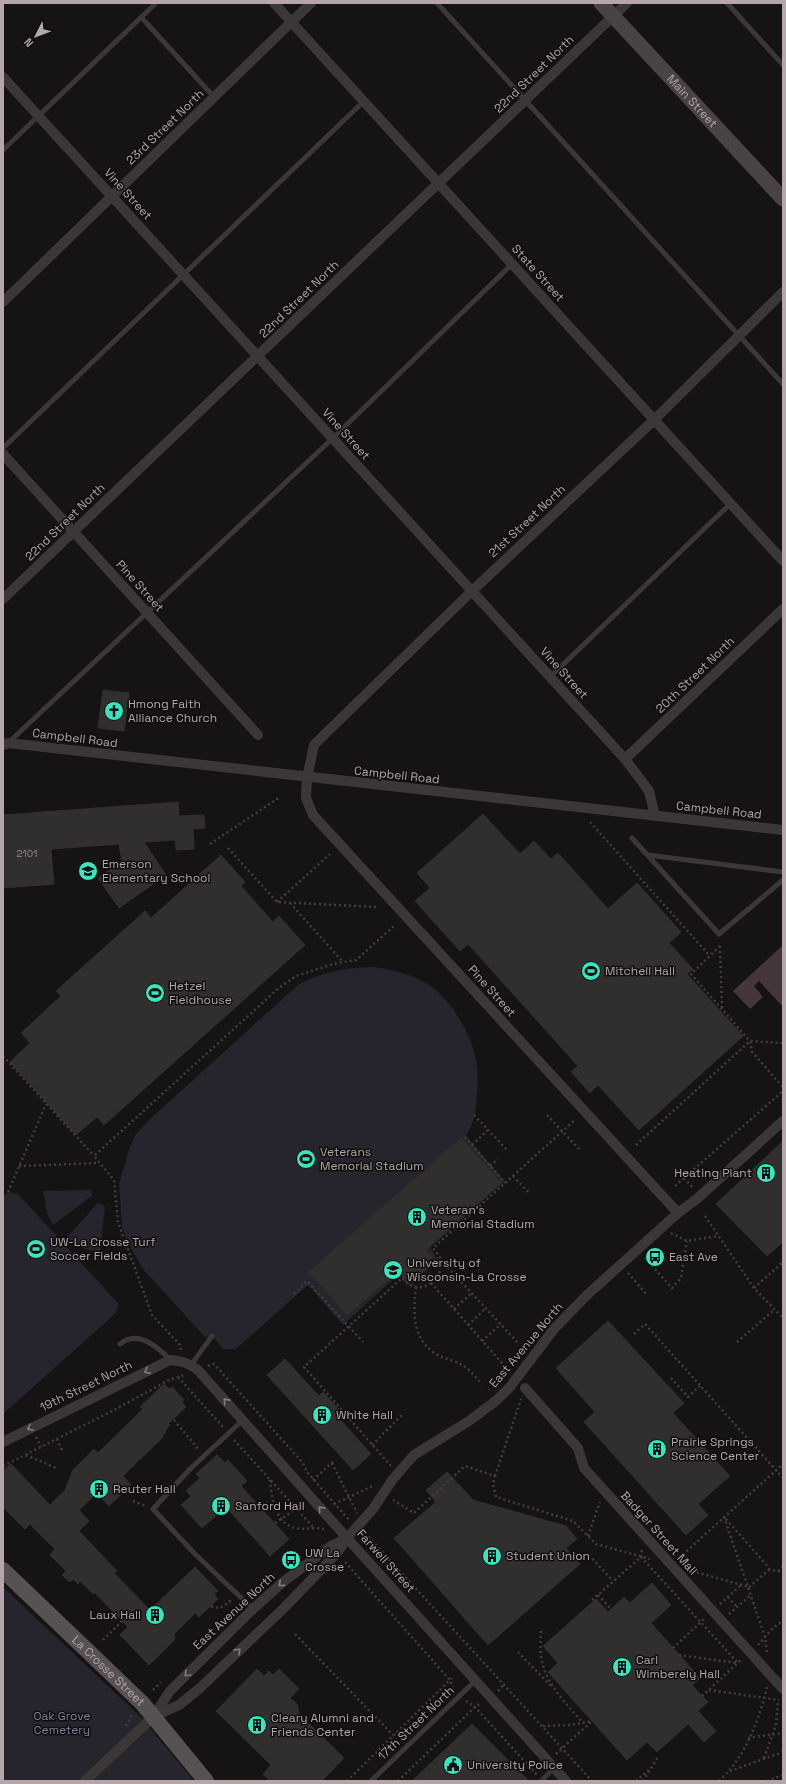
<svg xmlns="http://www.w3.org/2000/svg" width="786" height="1784" viewBox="0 0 786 1784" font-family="'Space Grotesk',sans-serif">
  <rect width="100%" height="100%" fill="#151313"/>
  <path fill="#26242c" d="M375 967C395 971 411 973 429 985 451 999 471 1034 476 1059 478 1070 478 1081 477 1092 476 1109 475 1122 466 1136L505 1181 430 1248 439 1260 408 1286 398 1275 343 1325 308 1285 236 1349H223L215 1339 204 1336 143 1269 128 1243 122 1226 119 1183 129 1150 135 1135 150 1119 298 985C324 971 345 968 375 967Z
    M91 1190 92 1196 53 1225 47 1214 43 1191Z
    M8 1192 18 1194 118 1303 116 1313 3 1414V1196Z
    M98 1203 105 1206 100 1252C86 1251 77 1246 67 1237Z
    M3 1587 141 1717 194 1781H3Z"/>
  <path fill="#45353c" d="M783 945V1007L759 981 754 986 763 997 750 1009 733 991Z"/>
  <path fill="#312f2e" stroke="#312e2d" d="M103 690 129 693 124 731 98 728Z
    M178 802 179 816 204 815 205 828 193 829 194 849 176 850 175 840 144 842 166 875 119 908 98 878 122 861 119 844 51 849 54 884 3 888V815Z
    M483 814 520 854 534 841 551 859 558 853 608 909 637 883 681 932 669 943 693 969 687 974 743 1036 639 1130 598 1085 590 1093 571 1072 578 1066 468 944 460 951 415 901 430 888 417 873Z
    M221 855 245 882 241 886 273 922 279 916 305 945 104 1125 97 1117 76 1135 10 1062 30 1043 21 1033 61 996 56 991 145 911 151 918Z
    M461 1138 501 1183 425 1250 432 1257 426 1263 429 1267 415 1279 411 1274 406 1279 398 1271 347 1315 309 1272Z
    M783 1141V1242L767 1256 716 1204Z
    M608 1321 684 1403 673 1413 730 1476 698 1504 708 1515 686 1535 584 1422 595 1412 556 1368Z
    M285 1359 319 1396 323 1392 342 1413 338 1417 371 1454 353 1470 267 1375Z
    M164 1384 169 1389 172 1387 184 1400 182 1402 186 1407 168 1424 170 1425 165 1431 166 1432 162 1436 163 1437 123 1476 131 1485 109 1506 97 1493 79 1510 89 1521 79 1531 117 1571 114 1573 150 1610 195 1567 218 1591 214 1594 218 1599 199 1617 195 1613 174 1634 175 1639 149 1665 120 1635 128 1627 94 1592 93 1594 80 1581 78 1584 73 1579 70 1582 62 1575 66 1571 50 1555 55 1549 30 1524 25 1529 3 1507V1471L11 1464 50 1505 65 1490 73 1470 94 1449 98 1453 143 1409 140 1407Z
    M217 1455 225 1463 228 1460 247 1481 241 1486 289 1539 270 1556 226 1507 202 1528 181 1505 191 1496 186 1491 200 1478 196 1474Z
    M447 1472 473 1500 566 1526 577 1539 566 1548 580 1564 488 1645 394 1538 436 1502 426 1490Z
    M652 1583 671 1605 651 1623 700 1678 692 1685 708 1702 698 1711 716 1731 704 1742 688 1724 657 1752 647 1742 627 1760 548 1672 558 1663 543 1646 596 1599 608 1612 624 1597 630 1603Z
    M257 1669 264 1676 269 1671 273 1675 279 1669 299 1689 290 1698 297 1704 299 1714 344 1758 322 1781H270L263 1774 271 1765 216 1711Z
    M472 1724 529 1781H412Z"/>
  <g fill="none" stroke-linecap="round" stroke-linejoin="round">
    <path stroke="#423d3e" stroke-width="2.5" stroke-dasharray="2 3" stroke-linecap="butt" d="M590 822 709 955
      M210 844 280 797
      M228 848 277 902 378 907
      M277 902 330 854
      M290 903 343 962
      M720 946 691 974 750 1041 752 1052 783 1087
      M720 946 722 1009
      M3 1056 94 1156
      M474 1115 508 1151
      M547 1115 580 1150
      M465 1137 505 1183
      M472 1145 488 1130
      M636 1145 750 1041 783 1043
      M19 1166 99 1163
      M490 1166 498 1159
      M513 1176 530 1194
      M684 1178 693 1188
      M675 1186 783 1091
      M8 1192 46 1104
      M705 1216 754 1288 783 1318
      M671 1233 687 1241 718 1236
      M645 1258 672 1288 681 1278 687 1241
      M441 1260 519 1344
      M628 1273 647 1295
      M431 1283 502 1363
      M416 1287C413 1312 412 1339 436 1354 444 1359 454 1360 462 1365 470 1369 476 1378 482 1384
      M754 1288 783 1262
      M294 1294 307 1281 363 1342
      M454 1309 472 1293
      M468 1325 486 1308
      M634 1334 645 1324 783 1478
      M482 1341 501 1324
      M737 1342 774 1310
      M181 1350 180 1345 152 1315 118 1222 114 1180 94 1156 280 987 296 976 333 964 356 960 394 926
      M208 1366 214 1364 303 1463 307 1472 349 1520
      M178 1377 223 1427
      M671 1378 688 1397 700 1386
      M174 1420 199 1450
      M36 1437 41 1447
      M57 1439 63 1452
      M234 1440 314 1528
      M372 1445 402 1415
      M26 1455 56 1468
      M332 1463 357 1513
      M3 1466 116 1409 169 1380 185 1375
      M391 1466 304 1367 402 1278C406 1281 410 1286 415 1287 428 1290 443 1275 441 1262 441 1257 436 1252 433 1248L576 1119
      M495 1476 521 1399
      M270 1480C272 1497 274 1522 295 1528 304 1530 315 1527 324 1529
      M313 1480 335 1460
      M393 1500 414 1513 465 1466 495 1476 493 1484 496 1497 573 1521 596 1544 650 1559
      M133 1501 145 1506
      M334 1504 375 1485
      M724 1517 765 1637 767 1654
      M726 1519 770 1569 783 1573
      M275 1523 296 1509
      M365 1533 592 1781
      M588 1536 600 1502
      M589 1555 613 1581
      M641 1557 738 1663
      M679 1558 782 1465
      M345 1562 450 1680 453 1687
      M692 1571 749 1587
      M778 1571 783 1566
      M749 1587 770 1569
      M253 1592 263 1583
      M598 1595 611 1609
      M728 1597 737 1607
      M592 1600 641 1557 642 1549
      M720 1604 741 1585
      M211 1606C220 1610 224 1606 231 1600
      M729 1614 751 1595
      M541 1631C541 1640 540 1648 541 1656 545 1684 566 1703 583 1723
      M295 1634 393 1735
      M103 1640 122 1621
      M758 1645 771 1630 783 1620
      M673 1648 705 1618
      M518 1652 551 1686
      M679 1655 737 1663
      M153 1690 161 1682
      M709 1690 779 1700
      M498 1691 504 1684
      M702 1696 742 1659
      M466 1701 475 1707 537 1775
      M126 1726 133 1713
      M543 1726 570 1725 592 1721
      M748 1738 783 1733
      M556 1754 592 1721
      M764 1758 776 1725 778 1701
      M730 1771 783 1752
      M347 1781 454 1676
      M398 1781 475 1707 481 1703
      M636 1781 650 1769
      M643 1781 658 1757
      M719 1781C745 1758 759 1720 767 1687
      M767 1781 783 1775"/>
    <path stroke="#3b3737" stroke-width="5" d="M437 3 783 384
      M727 3 783 65
      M141 17 214 97
      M3 150 156 3
      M3 448 364 101
      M550 677 730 504
      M8 743 333 438 512 264
      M632 838 719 934 783 880
      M648 855 783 872
      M120 1344C138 1329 158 1347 170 1360
      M191 1365 212 1336
      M243 1420 191 1468 153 1509 194 1553 253 1609
      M542 1780 554 1768
      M371 1781 475 1681"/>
    <path stroke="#3b3737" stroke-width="10" d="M274 3 783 561
      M3 77 625 759 649 791 655 816
      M3 302 311 3
      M3 454 258 735
      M3 599 627 3
      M3 745 8 743 783 830
      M625 759 783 609
      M678 1213 313 815 306 798 307 778 314 745 324 735 472 591 654 420 783 292
      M525 1388 578 1448 584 1468 783 1689
      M3 1442 170 1360C182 1361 189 1363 198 1370L347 1538 566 1781
      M153 1717 179 1705 199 1689 285 1607 337 1553 347 1538 373 1509 393 1479 414 1455 469 1421 497 1400 510 1387 554 1329 587 1295 678 1213 698 1198 783 1121
      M85 1781 153 1717 170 1691 253 1609 283 1582 331 1546 345 1539"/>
    <path stroke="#494344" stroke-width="15" id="s1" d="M601 3 783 199"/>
    <path stroke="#585152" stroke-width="16" id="s2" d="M3 1570 142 1703 206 1781"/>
  </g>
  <defs><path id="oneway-chevron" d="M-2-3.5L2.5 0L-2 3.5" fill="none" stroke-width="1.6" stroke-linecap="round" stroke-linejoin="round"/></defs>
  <g stroke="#847a7b">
    <use href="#oneway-chevron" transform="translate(147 1371) rotate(156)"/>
    <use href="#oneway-chevron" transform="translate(226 1401) rotate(-132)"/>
    <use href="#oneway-chevron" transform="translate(30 1428) rotate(153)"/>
    <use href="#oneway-chevron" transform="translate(321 1509) rotate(-132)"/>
    <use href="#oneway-chevron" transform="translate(281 1584) rotate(140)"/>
    <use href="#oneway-chevron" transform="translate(238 1651) rotate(-44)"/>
    <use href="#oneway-chevron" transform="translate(187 1674) rotate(135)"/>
  </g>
  <defs>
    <symbol id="church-disc" viewBox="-11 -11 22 22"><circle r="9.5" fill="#3de3bd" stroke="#100e0e"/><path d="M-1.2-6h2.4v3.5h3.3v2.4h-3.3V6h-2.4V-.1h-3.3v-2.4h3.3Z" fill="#111"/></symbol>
    <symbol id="school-disc" viewBox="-11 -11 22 22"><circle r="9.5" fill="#3de3bd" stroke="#100e0e"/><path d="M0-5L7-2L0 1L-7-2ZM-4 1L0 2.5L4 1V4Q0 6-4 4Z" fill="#111"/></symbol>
    <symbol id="stadium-disc" viewBox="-11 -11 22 22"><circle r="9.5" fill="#3de3bd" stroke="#100e0e"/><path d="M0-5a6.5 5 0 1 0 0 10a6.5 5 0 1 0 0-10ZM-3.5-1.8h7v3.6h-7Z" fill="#111"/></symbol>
    <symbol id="building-disc" viewBox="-11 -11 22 22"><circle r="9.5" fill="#3de3bd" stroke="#100e0e"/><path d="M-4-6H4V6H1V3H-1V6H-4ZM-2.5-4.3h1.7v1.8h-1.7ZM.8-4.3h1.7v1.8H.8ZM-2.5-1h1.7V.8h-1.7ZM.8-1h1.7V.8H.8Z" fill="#111"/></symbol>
    <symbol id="bus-disc" viewBox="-11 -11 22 22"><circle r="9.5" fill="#3de3bd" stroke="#100e0e"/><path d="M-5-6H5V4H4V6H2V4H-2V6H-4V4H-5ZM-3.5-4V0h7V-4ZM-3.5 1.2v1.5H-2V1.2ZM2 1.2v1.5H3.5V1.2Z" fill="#111"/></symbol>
    <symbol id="university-disc" viewBox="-11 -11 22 22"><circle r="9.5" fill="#3de3bd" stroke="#100e0e"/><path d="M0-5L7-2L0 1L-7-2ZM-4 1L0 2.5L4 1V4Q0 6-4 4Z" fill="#111"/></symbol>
    <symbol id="civic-disc" viewBox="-11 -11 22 22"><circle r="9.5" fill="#3de3bd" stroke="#100e0e"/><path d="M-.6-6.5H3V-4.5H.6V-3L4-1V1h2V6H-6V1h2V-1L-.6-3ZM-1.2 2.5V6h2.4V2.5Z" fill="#111"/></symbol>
  </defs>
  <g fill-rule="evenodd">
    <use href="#church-disc" x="103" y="700" width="22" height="22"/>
    <use href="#school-disc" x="77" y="860" width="22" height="22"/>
    <use href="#stadium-disc" x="580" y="960" width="22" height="22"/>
    <use href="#stadium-disc" x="144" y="982" width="22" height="22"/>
    <use href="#stadium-disc" x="295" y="1148" width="22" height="22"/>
    <use href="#building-disc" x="755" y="1162" width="22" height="22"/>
    <use href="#building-disc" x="406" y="1206" width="22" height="22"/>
    <use href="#stadium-disc" x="25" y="1238" width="22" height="22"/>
    <use href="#bus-disc" x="644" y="1246" width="22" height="22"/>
    <use href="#university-disc" x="382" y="1259" width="22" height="22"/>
    <use href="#building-disc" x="311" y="1404" width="22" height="22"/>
    <use href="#building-disc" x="646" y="1438" width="22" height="22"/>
    <use href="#building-disc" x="88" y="1478" width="22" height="22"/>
    <use href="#building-disc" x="210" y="1495" width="22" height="22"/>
    <use href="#building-disc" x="481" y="1545" width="22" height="22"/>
    <use href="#bus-disc" x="280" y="1549" width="22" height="22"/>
    <use href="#building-disc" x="144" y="1604" width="22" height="22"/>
    <use href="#building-disc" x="611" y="1656" width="22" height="22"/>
    <use href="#building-disc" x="246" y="1714" width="22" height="22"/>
    <use href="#civic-disc" x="442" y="1754" width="22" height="22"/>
  </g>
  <g text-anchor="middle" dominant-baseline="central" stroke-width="3" stroke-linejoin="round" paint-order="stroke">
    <g font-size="10" fill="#93888a">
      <text x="27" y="853">2101</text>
    </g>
    <g font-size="12" fill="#b4a6a9" stroke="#100e0e">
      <text transform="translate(534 74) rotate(-44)">22nd Street North</text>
      <text stroke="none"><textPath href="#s1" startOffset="134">Main Street</textPath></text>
      <text transform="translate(165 127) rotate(-44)">23rd Street North</text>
      <text transform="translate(128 194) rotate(48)">Vine Street</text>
      <text transform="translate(538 273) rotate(48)">State Street</text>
      <text transform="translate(299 299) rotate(-44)">22nd Street North</text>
      <text transform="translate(346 434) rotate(48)">Vine Street</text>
      <text transform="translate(527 521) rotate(-43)">21st Street North</text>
      <text transform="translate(65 522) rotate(-44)">22nd Street North</text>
      <text transform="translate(140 586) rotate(48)">Pine Street</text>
      <text transform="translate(564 673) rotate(48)">Vine Street</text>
      <text transform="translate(695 675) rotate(-44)">20th Street North</text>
      <text transform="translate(75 738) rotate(7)">Campbell Road</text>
      <text transform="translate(397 775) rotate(6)">Campbell Road</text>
      <text transform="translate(719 810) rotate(6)">Campbell Road</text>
      <text transform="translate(492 991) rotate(48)">Pine Street</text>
      <text transform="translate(526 1345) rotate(-50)">East Avenue North</text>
      <text transform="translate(86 1386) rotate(-26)">19th Street North</text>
      <text transform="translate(659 1533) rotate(48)">Badger Street Mall</text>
      <text transform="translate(386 1561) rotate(48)">Farwell Street</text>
      <text transform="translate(234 1611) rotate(-43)">East Avenue North</text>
      <text stroke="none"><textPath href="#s2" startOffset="146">La Crosse Street</textPath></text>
      <text transform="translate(416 1723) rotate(-44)">17th Street North</text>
    </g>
    <g font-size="12" fill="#b4a6a9" stroke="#100e0e" text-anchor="start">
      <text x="128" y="704">Hmong Faith<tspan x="128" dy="14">Alliance Church</tspan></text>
      <text x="102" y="864">Emerson<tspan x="102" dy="14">Elementary School</tspan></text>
      <text x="605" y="971">Mitchell Hall</text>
      <text x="169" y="986">Hetzel<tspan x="169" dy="14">Fieldhouse</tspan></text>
      <text x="320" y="1152">Veterans<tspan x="320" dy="14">Memorial Stadium</tspan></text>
      <text x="752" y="1173" text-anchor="end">Heating Plant</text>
      <text x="431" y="1210">Veteran's<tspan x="431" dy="14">Memorial Stadium</tspan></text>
      <text x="50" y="1242">UW-La Crosse Turf<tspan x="50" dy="14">Soccer Fields</tspan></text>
      <text x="669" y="1257">East Ave</text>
      <text x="407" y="1263">University of<tspan x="407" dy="14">Wisconsin-La Crosse</tspan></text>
      <text x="336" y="1415">White Hall</text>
      <text x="671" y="1442">Prairie Springs<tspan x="671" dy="14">Science Center</tspan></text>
      <text x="113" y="1489">Reuter Hall</text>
      <text x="235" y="1506">Sanford Hall</text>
      <text x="305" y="1553">UW La<tspan x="305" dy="14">Crosse</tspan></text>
      <text x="506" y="1556">Student Union</text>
      <text x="141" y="1615" text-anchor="end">Laux Hall</text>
      <text x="636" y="1660">Carl<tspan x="636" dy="14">Wimberely Hall</tspan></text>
      <text x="271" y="1718">Cleary Alumni and<tspan x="271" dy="14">Friends Center</tspan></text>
      <text x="467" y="1765">University Police</text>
    </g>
    <g font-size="12" fill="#847e9e" stroke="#100e0e">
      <text x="62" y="1716">Oak Grove<tspan x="62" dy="14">Cemetery</tspan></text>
    </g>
  </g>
  <rect width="786" height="1784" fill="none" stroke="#b4a6a9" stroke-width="8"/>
  <g transform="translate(36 36) rotate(228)" stroke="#100e0e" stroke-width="3" paint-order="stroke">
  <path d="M0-3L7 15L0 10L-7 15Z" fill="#b4a6a9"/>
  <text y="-6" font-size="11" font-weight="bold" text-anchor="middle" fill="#b4a6a9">N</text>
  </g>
</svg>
